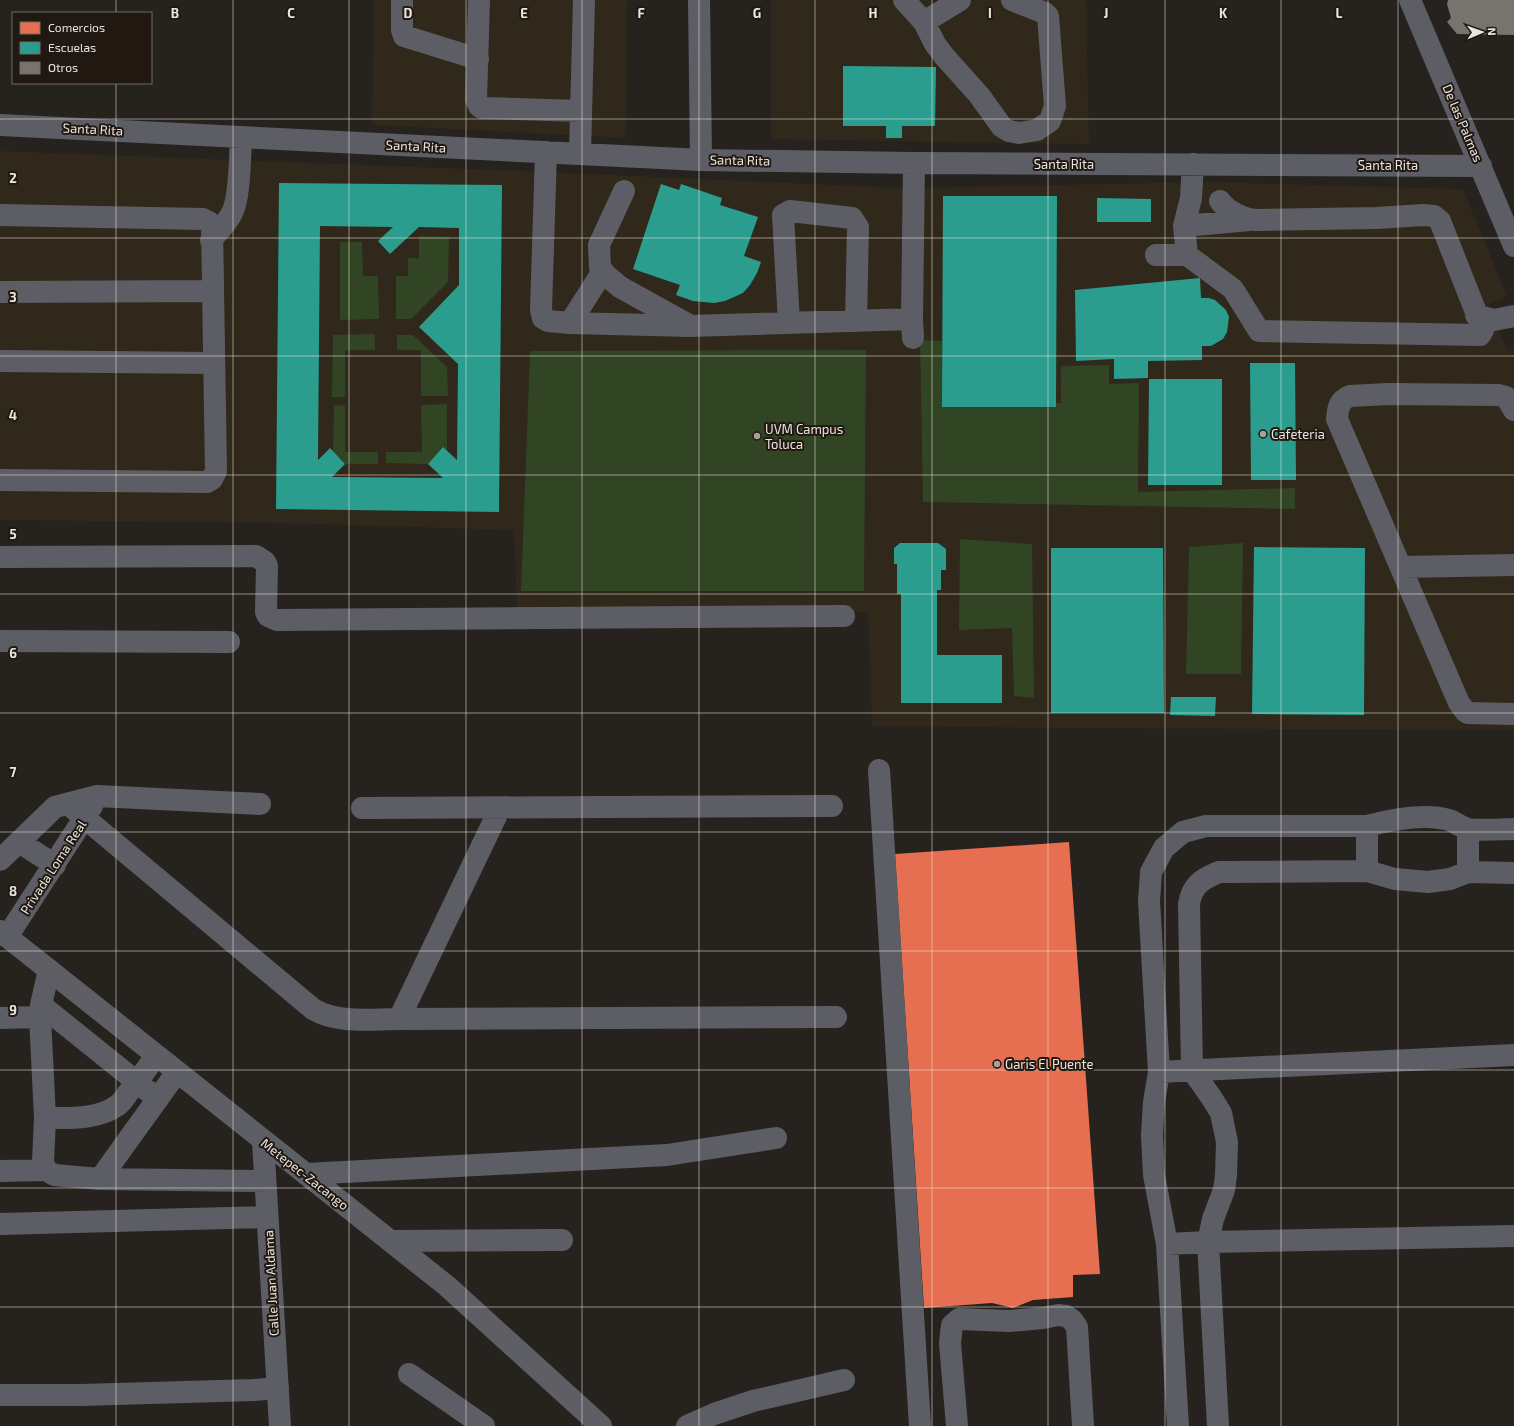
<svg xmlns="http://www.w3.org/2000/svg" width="1514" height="1426" viewBox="0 0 1514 1426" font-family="'Exo 2',sans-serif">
  <rect width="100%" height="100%" fill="#26221e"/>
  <path fill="#30281a" d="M374 0H627L626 138 372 125Z
    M771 0H1086L1089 144 771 139Z
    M0 151 525 171 902 188 1208 182 1463 189 1507 296 1489 304 1494 320 1508 351 1514 350V730L1057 728 872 726 868 612 517 610 514 530 278 523 0 520Z"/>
  <path fill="#314524" d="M419 236 449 237 448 282 411 319H396V276H408V258H419Z
    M340 242H362L363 276H378L379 319 340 320Z
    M375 334V350H345V397H332L333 335Z
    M397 335H413L447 367 448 396H421V350H397Z
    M920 340 942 341 943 407 1061 403V366L1109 365V384L1139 383 1138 492 1295 488V509L923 502Z
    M866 350 864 591H521L530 351Z
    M447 404V451L443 447 428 464 386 463V452H422L421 405Z
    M334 405 345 406V452H378V464H345L333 452Z
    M960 539 1032 544 1034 698 1014 696 1012 628 959 630Z
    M1243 543 1241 674H1186L1189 547Z"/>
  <path fill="#e76f51" d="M1069 842 1100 1274 1073 1275V1297L1033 1300 1013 1308 992 1303 924 1308 895 854Z"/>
  <path fill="#2a9d8f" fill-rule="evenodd" d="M843 66 936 67 935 126H902V138H886V126H843Z
    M279 183 502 185 499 512 276 509ZM320 226 393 227 378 241 390 254 419 227 459 228V285L419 327 458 364 457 460 443 447 428 464 443 478 332 477 345 464 330 448 318 460Z
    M661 184 679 190 681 184 722 198 720 205 758 217 744 256 761 262 757 273 750 285 743 293 725 301 714 303 693 301 676 295 680 285 633 269Z
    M943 196H1057L1056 407H942Z
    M1097 198 1151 199V222H1097Z
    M1200 278 1201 298H1209L1215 300 1226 310 1229 317 1227 332 1223 339 1211 346H1202V360L1148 361V378L1114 379V359L1076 361 1075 290Z
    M1250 363H1295L1296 480H1251Z
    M1149 379H1222V485H1148Z
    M900 543H938L946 549V570H941V590H937V655H1002V703H901V594H897V564H894V548Z
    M1254 547 1365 548 1364 715 1252 714Z
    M1051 548H1163L1164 713H1051Z
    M1171 697H1216L1215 716 1170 715Z"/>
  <path fill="#777470" d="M1448 0H1514V35L1457 34 1447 22 1451 18 1447 4Z"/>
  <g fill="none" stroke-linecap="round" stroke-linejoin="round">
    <path stroke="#5d5e65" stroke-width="22" d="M402 0V30L404 36 478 59
      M479 0 476 99 479 106 482 108 581 111
      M699 0 701 160
      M904 0 924 22 935 44 944 56 979 95 1002 127 1009 131 1019 133 1037 130 1050 121 1055 106 1048 16 1045 13 1012 0
      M1410 0 1514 246
      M924 22 960 0
      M0 125 701 160 914 163 1481 166
      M546 152 541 310 543 318 548 321 570 323 690 326 912 319
      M580 154 584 0
      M624 191 599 245 600 268 607 276 620 287 687 324
      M0 215 203 219 209 222 212 226 216 471 212 479 207 482 0 480
      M1184 226 1249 220
      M211 240C218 232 227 223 232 213 240 198 240 155 241 137
      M1156 255H1187L1233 289 1259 331 1480 335 1483 330 1440 221 1434 216 1423 215 1377 218 1256 220C1243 219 1227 211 1220 201
      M1187 255 1184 226 1191 198 1193 164
      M0 292 212 291
      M1476 315 1494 320 1514 316
      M570 323 603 271
      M789 323 783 215 790 211 852 218 858 227 856 321
      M913 338 912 319 914 163
      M0 361 213 363
      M1514 410 1506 397 1499 395 1388 394 1350 396C1339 400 1338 408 1337 419L1459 703 1465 711 1468 713 1514 714
      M0 557 256 556 265 562 267 566 266 612 268 616 277 620 844 616
      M1401 567 1514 565
      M0 641 229 642
      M879 770 920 1426
      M68 804 313 1009C338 1024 371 1019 399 1019L836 1017
      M362 808 832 806
      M19 842 55 865
      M0 860 55 807 97 796 260 804
      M1367 871V826
      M1468 872V829
      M7 937 92 806
      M49 970 41 1005 40 1017 45 1118 43 1162 46 1170 54 1175 100 1179 265 1181
      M41 1005 158 1099
      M0 1018 40 1017
      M399 1019 500 808
      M1159 1072 1514 1055
      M45 1118C69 1118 98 1120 118 1105 122 1102 125 1097 128 1093 138 1081 147 1068 156 1056
      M263 1141 280 1426
      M0 1171 46 1170
      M306 1174 667 1155 776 1138
      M100 1179 177 1072
      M0 1224 267 1217
      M391 1241 562 1240
      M1167 1244 1208 1242 1514 1236
      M409 1374 484 1426
      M0 1395H81L254 1390 278 1388
      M687 1426 714 1414 753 1401 844 1380
      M957 1426 950 1343 952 1325 959 1319 1009 1321 1043 1318 1058 1315 1066 1316 1072 1320 1077 1327 1083 1426
      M1178 1426 1167 1244 1154 1175 1152 1135 1154 1102 1159 1072 1149 901 1151 872 1164 848 1183 832 1206 826H1367C1390 820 1425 813 1449 820 1455 822 1461 827 1468 829 1478 831 1503 829 1514 829
      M1218 1426 1208 1242 1213 1219 1224 1190 1226 1175 1227 1142 1221 1113 1211 1097 1192 1070 1189 904C1192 885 1202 879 1219 872L1367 871 1395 879 1428 882 1450 879 1468 872 1514 873"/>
    <path stroke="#5e5e65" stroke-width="22" d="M0 931 447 1286 601 1426"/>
  </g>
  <path fill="none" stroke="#ebe5e0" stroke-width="1" stroke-opacity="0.55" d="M116 0V13M233 0V1426M349 0V1426M466 0V1426M582 0V1426M699 0V1426M815 0V1426M932 0V1426M1048 0V1426M1165 0V1426M1281 0V1426M1398 0V1426M116 83V1426M0 119H1514M0 238H1514M0 356H1514M0 475H1514M0 594H1514M0 713H1514M0 832H1514M0 951H1514M0 1070H1514M0 1188H1514M0 1307H1514"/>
  <g fill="#a6a19c" stroke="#201811" stroke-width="1.5">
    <circle cx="1263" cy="434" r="4"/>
    <circle cx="757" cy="436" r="4"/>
    <circle cx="997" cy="1064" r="4"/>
  </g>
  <g text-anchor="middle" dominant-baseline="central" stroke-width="4" stroke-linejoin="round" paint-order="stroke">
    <g font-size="13" fill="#ebe5e0" stroke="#201811">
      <text transform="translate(1463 123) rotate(67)">De las Palmas</text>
      <text transform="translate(93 129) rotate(3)">Santa Rita</text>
      <text transform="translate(416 146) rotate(3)">Santa Rita</text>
      <text transform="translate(740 160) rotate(1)">Santa Rita</text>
      <text x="1064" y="164">Santa Rita</text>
      <text x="1388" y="165">Santa Rita</text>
      <text transform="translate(53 867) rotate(-57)">Privada Loma Real</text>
      <text transform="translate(305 1174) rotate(38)">Metepec-Zacango</text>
      <text transform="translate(271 1283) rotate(-93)">Calle Juan Aldama</text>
    </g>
    <g font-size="13" fill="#ebe5e0" stroke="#201811" text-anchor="start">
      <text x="765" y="429">UVM Campus<tspan x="765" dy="15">Toluca</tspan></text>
      <text x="1271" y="434">Cafeteria</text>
      <text x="1005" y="1064">Garis El Puente</text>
    </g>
  </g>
  <g font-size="13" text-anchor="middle" font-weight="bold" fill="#ebe5e0" stroke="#201811" stroke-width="4" stroke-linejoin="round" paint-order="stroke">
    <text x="175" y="18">B</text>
    <text x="291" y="18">C</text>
    <text x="408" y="18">D</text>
    <text x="524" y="18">E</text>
    <text x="641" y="18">F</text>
    <text x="757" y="18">G</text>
    <text x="873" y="18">H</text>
    <text x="990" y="18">I</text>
    <text x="1106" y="18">J</text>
    <text x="1223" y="18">K</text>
    <text x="1339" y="18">L</text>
    <text x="13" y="183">2</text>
    <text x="13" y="302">3</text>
    <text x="13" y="420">4</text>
    <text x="13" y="539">5</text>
    <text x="13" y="658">6</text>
    <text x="13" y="777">7</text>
    <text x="13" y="896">8</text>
    <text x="13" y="1015">9</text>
  </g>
  <rect x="12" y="12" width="140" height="72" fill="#201811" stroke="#716a64"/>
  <rect x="20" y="22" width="20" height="12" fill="#e76f51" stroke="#716a64"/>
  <text x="48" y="32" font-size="12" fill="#ebe5e0">Comercios</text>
  <rect x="20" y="42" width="20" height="12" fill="#2a9d8f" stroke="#716a64"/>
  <text x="48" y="52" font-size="12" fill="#ebe5e0">Escuelas</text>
  <rect x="20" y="62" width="20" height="12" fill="#777470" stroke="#716a64"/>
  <text x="48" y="72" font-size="12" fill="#ebe5e0">Otros</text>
  <g transform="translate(1482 32) rotate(88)" stroke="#201811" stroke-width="3" paint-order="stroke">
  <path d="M0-3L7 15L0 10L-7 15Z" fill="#ebe5e0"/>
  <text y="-6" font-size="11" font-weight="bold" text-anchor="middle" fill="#ebe5e0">N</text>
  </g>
</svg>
